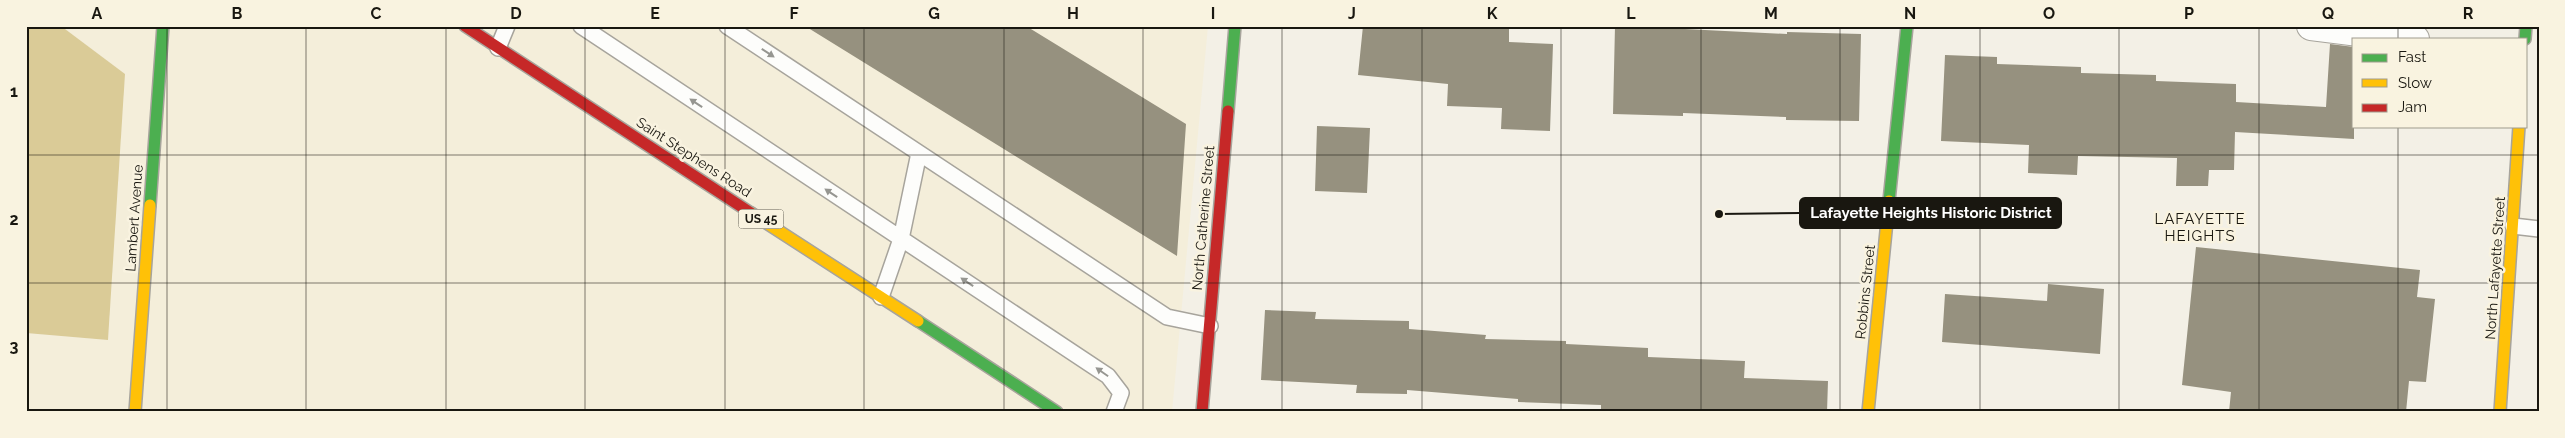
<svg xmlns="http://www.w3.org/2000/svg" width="2565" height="438" viewBox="0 0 2565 438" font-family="Raleway,sans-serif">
  <rect width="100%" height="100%" fill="#f3f0e6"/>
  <path fill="#f4eeda" d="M61 26H1208L1172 412H26V333L108 340 125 74Z"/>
  <path fill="#dacb97" d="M26 26H61L125 74 108 340 26 333Z"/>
  <path fill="#96917f" d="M805 26H1026L1186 124 1177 256Z
    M1363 26H1509V42L1553 44 1550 131 1501 129 1502 108 1447 106 1448 84 1358 75Z
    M1615 26H1685V29L1787 34V32L1861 34 1859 121 1786 120V117L1683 113V116L1613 114Z
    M2330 44 2354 47V139L2235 132 2234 170H2209L2208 186H2176L2177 158 2078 156 2077 175 2028 173 2029 145 1941 141 1945 55 1997 57V64L2081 67V73L2156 75V81L2236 84V102L2326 107Z
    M1317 126 1370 128 1367 193 1315 191Z
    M2196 247 2420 270 2417 297 2435 299 2426 382 2409 381 2406 412H2229L2231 392 2182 385Z
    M2048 284 2104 289 2100 354 1942 342 1945 294 2047 301Z
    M1265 310 1316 312 1315 319 1409 321V329L1486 335 1485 339 1566 341V344L1648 348V357L1745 361 1744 378 1828 381 1827 412 1657 410V412H1601V405L1518 402V399L1407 390V394L1356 393 1357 385 1261 380Z"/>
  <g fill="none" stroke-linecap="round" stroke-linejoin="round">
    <defs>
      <path id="lane" d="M581 26 1108 376 1121 393 1114 412
        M727 26 919 153
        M498 48 507 26
        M2513 226 2539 229
        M881 297 901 239 919 153 1167 317 1210 326"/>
      <path id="street" d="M2311 26 2415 39"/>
      <path id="fast" d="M2525 39 2526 26
        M1228 111 1235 26
        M1889 201 1907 26
        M150 205 163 26
        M918 321 1057 412"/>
      <path id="slow" d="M751 213 918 321
        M135 412 150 205
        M1868 412 1889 201
        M2500 412 2519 126"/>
      <path id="jam" d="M465 26 751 213
        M1202 412 1228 111"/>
    </defs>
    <use href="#lane" stroke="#a7a49c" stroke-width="18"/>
    <use href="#street" stroke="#a7a49c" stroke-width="30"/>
    <use href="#fast" stroke="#a7a49c" stroke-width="14"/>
    <use href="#slow" stroke="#a7a49c" stroke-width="14"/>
    <use href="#jam" stroke="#a7a49c" stroke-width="14"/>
    <use href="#lane" stroke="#fdfdfb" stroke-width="15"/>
    <use href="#street" stroke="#fdfdfb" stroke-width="28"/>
    <use href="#fast" stroke="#4caf50" stroke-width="11"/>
    <use href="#slow" stroke="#ffc107" stroke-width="11"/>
    <use href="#jam" stroke="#c62828" stroke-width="11"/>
  </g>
  <defs><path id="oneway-solid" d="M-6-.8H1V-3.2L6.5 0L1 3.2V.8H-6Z" transform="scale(1.25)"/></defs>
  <g fill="#969691">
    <use href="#oneway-solid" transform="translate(768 53) rotate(33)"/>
    <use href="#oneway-solid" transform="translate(696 103) rotate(-146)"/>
    <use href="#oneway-solid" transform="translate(831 193) rotate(-146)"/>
    <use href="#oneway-solid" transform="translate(967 282) rotate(-146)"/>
    <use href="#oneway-solid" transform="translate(1102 372) rotate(-145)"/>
  </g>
  <path fill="none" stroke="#191710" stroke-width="1" stroke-opacity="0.55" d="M167 26V412M306 26V412M446 26V412M585 26V412M725 26V412M864 26V412M1004 26V412M1143 26V412M1282 26V412M1422 26V412M1561 26V412M1701 26V412M1840 26V412M1980 26V412M2119 26V412M2259 26V412M2398 26V39M2398 126V412M26 155H2539M26 283H2539"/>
  <g text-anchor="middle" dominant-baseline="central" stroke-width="5" stroke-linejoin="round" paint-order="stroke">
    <rect fill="#f9f3e0" stroke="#5c594e" stroke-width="1" x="738.5" y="209.5" width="45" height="19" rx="4"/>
    <g font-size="12" font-weight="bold" fill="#191710">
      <text x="761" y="219">US 45</text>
    </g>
    <g font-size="14" fill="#191710" stroke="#f9f3e0">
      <text transform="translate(694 157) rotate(33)">Saint Stephens Road</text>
      <text transform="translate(134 218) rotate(-86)">Lambert Avenue</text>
      <text transform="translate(1203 218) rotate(-85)">North Catherine Street</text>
      <text transform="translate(2495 268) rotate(-86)">North Lafayette Street</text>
      <text transform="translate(1865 292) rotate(-84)">Robbins Street</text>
    </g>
    <g font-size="15" letter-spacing="1" fill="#191710" stroke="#f9f3e0">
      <text x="2200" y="219">LAFAYETTE<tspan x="2200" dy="17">HEIGHTS</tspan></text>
    </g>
  </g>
  <path fill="none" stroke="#191710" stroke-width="2" d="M1719 214L1800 213"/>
  <circle fill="#191710" stroke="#f9f3e0" stroke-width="2" cx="1719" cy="214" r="5"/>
  <rect fill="#191710" stroke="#191710" stroke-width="2" x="1800" y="198" width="261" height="30" rx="5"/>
  <g font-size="15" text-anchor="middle" font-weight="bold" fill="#fff">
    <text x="1931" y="218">Lafayette Heights Historic District</text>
  </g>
  <rect width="2565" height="438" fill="none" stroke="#f9f3e0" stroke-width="55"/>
  <rect x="2352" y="38" width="175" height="90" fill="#f9f3e0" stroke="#9f9b8d"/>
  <rect x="2362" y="54" width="25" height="8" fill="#4caf50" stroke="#9f9b8d"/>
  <text x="2398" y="62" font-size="15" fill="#191710">Fast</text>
  <rect x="2362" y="79" width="25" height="8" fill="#ffc107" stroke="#9f9b8d"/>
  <text x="2398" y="88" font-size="15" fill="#191710">Slow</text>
  <rect x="2362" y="104" width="25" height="8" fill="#c62828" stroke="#9f9b8d"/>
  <text x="2398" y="112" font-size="15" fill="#191710">Jam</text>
  <rect x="28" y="28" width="2510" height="382" fill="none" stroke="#191710" stroke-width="2"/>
  <g font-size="16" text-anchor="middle" font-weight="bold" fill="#191710">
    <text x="97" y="19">A</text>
    <text x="237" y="19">B</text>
    <text x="376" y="19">C</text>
    <text x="516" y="19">D</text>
    <text x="655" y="19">E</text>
    <text x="794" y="19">F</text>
    <text x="934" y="19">G</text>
    <text x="1073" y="19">H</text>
    <text x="1213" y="19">I</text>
    <text x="1352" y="19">J</text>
    <text x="1492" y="19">K</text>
    <text x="1631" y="19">L</text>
    <text x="1771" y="19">M</text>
    <text x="1910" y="19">N</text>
    <text x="2049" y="19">O</text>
    <text x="2189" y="19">P</text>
    <text x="2328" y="19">Q</text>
    <text x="2468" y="19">R</text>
    <text x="14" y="97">1</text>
    <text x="14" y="225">2</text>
    <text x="14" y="352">3</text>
  </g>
</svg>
